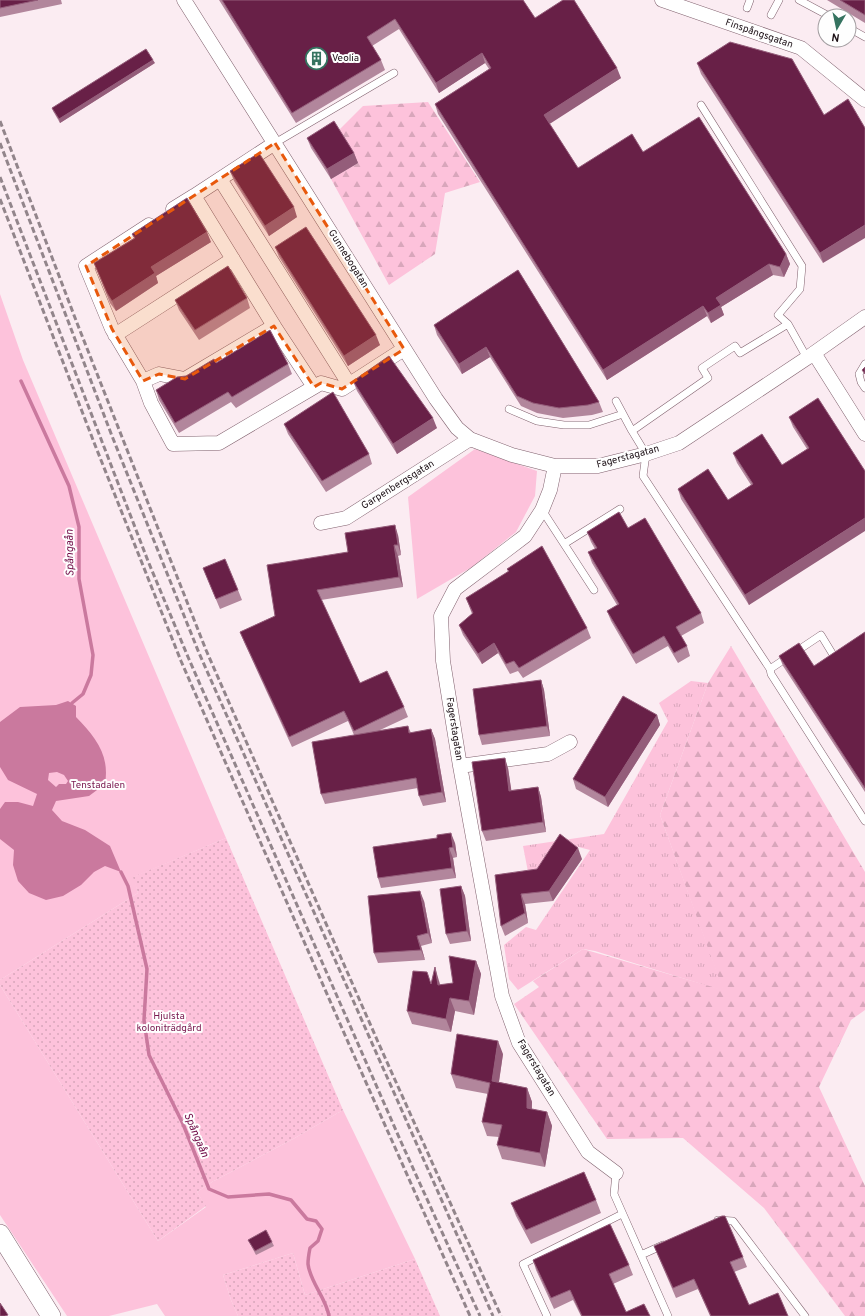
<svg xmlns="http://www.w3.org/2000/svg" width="865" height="1316" viewBox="0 0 865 1316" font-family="Overpass,sans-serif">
  <defs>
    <pattern id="grass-tufts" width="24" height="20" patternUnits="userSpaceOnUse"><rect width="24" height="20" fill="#fdc2db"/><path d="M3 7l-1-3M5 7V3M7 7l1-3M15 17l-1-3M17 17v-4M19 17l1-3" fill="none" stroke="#d8a6bb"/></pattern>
    <pattern id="forest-firs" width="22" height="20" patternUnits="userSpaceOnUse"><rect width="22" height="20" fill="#fdc2db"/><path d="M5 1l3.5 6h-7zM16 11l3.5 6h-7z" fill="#d8a6bb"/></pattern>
    <pattern id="garden-dots" width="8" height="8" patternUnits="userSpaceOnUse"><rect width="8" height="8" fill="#fdc2db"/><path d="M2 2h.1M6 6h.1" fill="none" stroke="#d8a6bb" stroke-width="1.8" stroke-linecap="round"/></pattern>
  </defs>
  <rect width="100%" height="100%" fill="#fbecf2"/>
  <path fill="url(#grass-tufts)" d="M691 681 708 683 660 815 724 991 595 951 583 949 518 990 509 979 504 945 526 927 536 930 590 850 567 844 539 877H529L523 846 604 834 668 721 659 703Z"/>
  <path fill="url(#forest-firs)" d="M428 102 480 182 445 193 435 254 389 285 331 179 358 163 338 131 363 106Z
    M731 646 865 872V1010L851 1020 819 1087 865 1186V1316H845L764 1208 683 1138 607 1139 514 1004 539 987 533 981 583 949 723 990 660 815 708 683Z"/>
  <path fill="#fdc2db" d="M0 294 23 360 226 838 134 877 138 893 0 980Z
    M475 449 537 471 535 496 516 532 472 567 417 599 408 497Z
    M0 985 158 1241 206 1207 197 1192 212 1182 293 1139 343 1110 415 1259 305 1295 293 1253 223 1275 231 1300 238 1316H165L157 1304 109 1316H67L0 1215Z"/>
  <path fill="url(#garden-dots)" d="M226 838 343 1110 293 1139 212 1182 197 1192 206 1206 158 1241 0 985V980L138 893 133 877Z
    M293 1253 305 1295 415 1259 440 1316H238L231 1300 223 1275Z"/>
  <path fill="#ca799e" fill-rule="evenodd" d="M68 701 76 706V717C95 737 110 754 105 784L89 796 56 801 52 810 62 821 85 830 110 846 121 872 105 866 94 872 81 885 63 896 46 900 29 893 18 881 13 865 14 850 0 839V809L5 802H18L33 806 37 794 8 780 0 767V722L20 707 56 705ZM57 772 64 775 68 781 66 784H59L56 787 48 780 49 773Z"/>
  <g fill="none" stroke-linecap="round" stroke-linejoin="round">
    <path stroke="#ca799e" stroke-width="3.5" d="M21 381 69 486 79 527V579L93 655 91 675 83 694 72 703
      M121 872 128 886 147 969 144 1020 149 1055 183 1124 209 1189 228 1197 269 1194 291 1200 307 1219 316 1221 322 1229 318 1241 310 1248C309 1253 308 1259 308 1264 310 1282 326 1298 329 1316"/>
    <defs>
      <path id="lane" d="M799 0 829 16
        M747 8 750 0
        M771 15 779 0
        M849 28 865 37
        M701 105 802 266 800 289 778 315 788 324
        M275 143 394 73
        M865 364 859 374 861 382 865 388
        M616 401 632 431 646 454 643 476 770 669
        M509 409 537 421 564 425H589L623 414
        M632 431 708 378 702 368 735 346 740 353 788 324 807 358
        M542 510 594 590
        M564 544 620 509
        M838 656 835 658 821 635 770 669 771 674 865 821
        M616 1173 614 1194 668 1316
        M718 1220 733 1221 805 1316
        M641 1255 663 1245
        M547 1316 523 1264 622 1214"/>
      <path id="street" d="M184 0 436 399 457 428 470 439 512 455 555 466H598L646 454 679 443 807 358 865 317
        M662 0 801 48 865 100
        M220 179 349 384
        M194 196 275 143
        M173 209 194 196 274 326
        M115 335 233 259
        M814 353 865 434
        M143 381 112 329 86 266 149 225
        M314 387 274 326 185 379 159 374 143 381 151 403 173 444 219 443 321 383 342 389 404 349
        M555 466 550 490 542 510 525 536 455 589 441 616 443 661 460 766 502 996 519 1043 588 1152 616 1173
        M321 523 346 518 470 439
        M460 766 548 754 570 742"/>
      <path id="secondary" d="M0 1234 51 1316"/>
    </defs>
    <use href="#lane" stroke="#80616e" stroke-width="8"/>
    <use href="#street" stroke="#80616e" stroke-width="15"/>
    <use href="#secondary" stroke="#80616e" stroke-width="20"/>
    <use href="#lane" stroke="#fff" stroke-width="7"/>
    <use href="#street" stroke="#fff" stroke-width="14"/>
    <use href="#secondary" stroke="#fff" stroke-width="19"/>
    <path stroke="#92858b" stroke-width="3" stroke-dasharray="6 3" stroke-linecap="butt" d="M0 121 77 323 206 650 378 1042 501 1316
      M0 143 112 436 199 653 493 1316
      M0 177 148 561 188 657 402 1144 480 1316
      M0 199 95 445 181 661 352 1051 470 1316"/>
  </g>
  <path fill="#b2869c" d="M0 0H61L62 4 0 17Z
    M219 0H523L535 18 621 78 549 123 578 168 643 152 786 254 790 264 784 277 773 275 721 307 724 315 711 323 707 316 607 380 438 114 435 104 489 69 485 63 439 93 399 29 372 46 381 60 385 70 296 123Z
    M827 0H865V23Z
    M792 59 823 263 701 74 697 63Z
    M155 63 60 123 53 111 52 108Z
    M307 138 354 153 358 163 331 179 311 148Z
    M230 171 297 217 269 236 234 181Z
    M132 234 211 242 156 276 158 283 116 311 110 303 94 263 134 238Z
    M275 247 380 345 348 366 279 257Z
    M518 270 599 402 603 412 592 415 563 418 537 413 521 406 490 357 462 374 437 335 434 325Z
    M247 298 250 308 199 340 179 310 175 300Z
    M216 363 288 364 292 374 236 408 231 402 179 433 159 400 156 390Z
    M353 381 437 428 397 454 357 391Z
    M789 417 865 471 749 605 681 499 678 489 728 500 751 485 737 463 733 453 782 465 807 449 793 427Z
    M284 424 369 454 372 464 326 492 288 434Z
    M628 528 701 613 704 623 681 636 687 646 690 656 678 663 668 646 636 664 611 621 607 611 617 605 592 563 588 552 595 549 591 542 587 532Z
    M398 535 401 555 398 556 403 587 321 600 360 683 404 707 408 717 380 730 408 726 411 733 431 729 435 739 446 802 423 806 419 796 418 788 325 804 321 794 354 735 348 721 292 747 244 642 240 632 275 616 348 552Z
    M203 568 238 590 242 600 220 609Z
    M507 569 587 628 591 638 523 678 518 671 510 674 498 653 482 664 463 635 459 625 472 614 466 598 508 572Z
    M865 632V792L783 666 779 656 814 666Z
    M541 680 544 690 550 736 482 745 479 735Z
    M657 715 660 725 608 807 576 789 573 779Z
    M508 768 511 790 538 787 541 797 546 832 486 841 482 831Z
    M455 843 457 857 453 858 456 878 381 888 378 878Z
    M582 859 553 901 525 904 528 923 505 936 501 926 537 869Z
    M461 886 465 896 471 941 450 944 446 934Z
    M424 901 432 943 421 946 425 960 378 963 374 953Z
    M476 961 481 974 474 1015 455 1011 451 1032 412 1024 407 1011 431 982 439 981 440 985 453 983Z
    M503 1054 499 1082 527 1088 532 1102V1109L547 1112 552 1126 545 1167 502 1159 497 1145 499 1137 487 1136 482 1122 488 1094 456 1088 451 1074Z
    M596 1200 601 1213 531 1244 516 1216 511 1203Z
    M248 1240 272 1242 274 1246 256 1255Z
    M654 1246 743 1257 747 1267 734 1272 749 1305 788 1316H710L698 1289 676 1298 658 1256Z
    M533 1260 629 1265 633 1275 613 1284 626 1312 650 1316H581L573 1300 554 1309 536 1270Z"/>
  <path fill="#945d7a" d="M482 53 485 63 439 93 436 83Z
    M153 60 155 63 60 123 59 119Z
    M617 68 621 78 548 125 544 115Z
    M354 153 358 163 331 179 327 169Z
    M294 207 297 217 269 236 265 226Z
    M865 225V238L823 263 820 253Z
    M207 232 211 242 156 276 158 283 116 311 112 301 151 267Z
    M786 254 790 264 784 277 780 267Z
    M769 264 773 275 721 307 724 315 711 323 708 313 716 298Z
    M703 306 707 316 607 380 603 370Z
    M376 335 380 345 348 366 344 356Z
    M486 347 490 357 462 374 459 364Z
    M433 418 437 428 397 454 393 444Z
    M865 518V531L749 605 745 595Z
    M395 525 398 535 401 555 398 545Z
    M394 545 398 556 403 587 399 577Z
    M494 643 498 653 482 664 478 654Z
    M541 680 544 690 550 736 547 726Z
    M657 715 660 725 608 807 605 797Z
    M431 729 435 739 446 802 442 792Z
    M505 758 508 768 513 801 509 791Z
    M538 787 541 797 546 832 543 822Z
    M451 833 455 843 457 857 453 847Z
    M449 848 453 858 456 878 452 868Z
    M578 848 582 859 553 901 549 891Z
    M461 886 465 896 471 941 467 931Z
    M420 891 424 901 432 943 428 933Z
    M521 894 525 904 528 923 525 913Z
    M417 936 421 946 425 960 421 950Z
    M476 961 481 974 474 1015 469 1001Z
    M435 967 439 981 443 998 438 985Z
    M450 998 455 1011 451 1032 446 1019Z
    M498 1041 503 1054 497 1094 492 1081Z
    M527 1088 532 1102 531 1122 527 1108Z
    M547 1112 552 1126 545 1167 540 1153Z"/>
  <path fill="#682047" stroke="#945d7a" d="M0 0H38L0 8Z
    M222 0H523L535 18 563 0H574L617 68 544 115 578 168 632 134 643 152 699 117 786 254 780 267 769 264 716 298 721 305 708 313 703 306 603 370 435 104 491 68 482 53 436 83 395 19 367 37 381 60 292 113Z
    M840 0H865V15Z
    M730 42 792 59 824 115 848 99 865 128V225L820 253 697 63Z
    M146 49 153 60 59 119 52 108Z
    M334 121 354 153 327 169 307 138Z
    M259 153 294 207 265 226 230 171Z
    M187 198 207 232 151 267 155 273 112 301 107 293 94 263 135 238 132 234Z
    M306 227 376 335 344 356 275 247Z
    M228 266 247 298 195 330 175 300Z
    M518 270 599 402 588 405 559 408 533 403 517 396 486 347 459 364 434 325Z
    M270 330 288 364 232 397 228 392 175 423 156 390 177 377 186 376 214 359 216 363Z
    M389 356 433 418 393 444 353 381Z
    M865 367V374L862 370Z
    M333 392 369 454 322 481 284 424Z
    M818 398 865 471V518L745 595 678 489 708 469 728 500 753 484 733 453 762 434 782 465 809 448 789 417Z
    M619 512 628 528 645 518 701 613 676 627 687 646 674 653 664 636 633 654 607 611 619 604 588 552 597 548 587 532Z
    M395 525 398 545H394L399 577 317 590 360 683 387 671 404 707 354 731 344 711 289 737 240 632 275 616 267 565 348 552 345 533Z
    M542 546 587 628 519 668 514 661 506 664 494 643 478 654 459 625 473 613 466 598 509 571 507 569Z
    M225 559 238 590 216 599 203 568Z
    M865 632V788L779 656 799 643 814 666Z
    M541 680 547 726 479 735 473 689Z
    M623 696 657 715 605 797 573 779Z
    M408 726 409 733 431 729 442 792 419 796 416 778 321 794 312 742Z
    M505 758 509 791 538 787 543 822 482 831 472 762Z
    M451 833 453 847 449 848 452 868 378 878 373 847 437 838V835Z
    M560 834 578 848 549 891 521 894 525 913 501 926 495 875 537 869Z
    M461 886 467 931 446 934 440 889Z
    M420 891 428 933 417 936 421 950 374 953 368 896Z
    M449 956 476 961 469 1001 450 998 446 1019 407 1011 413 971 427 972 431 984 435 967 438 985 453 983Z
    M457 1034 498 1041 492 1081 527 1088V1108L547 1112 540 1153 497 1145 502 1125 482 1122 490 1083 451 1074Z
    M584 1172 596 1200 526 1230 511 1203Z
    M722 1216H725L743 1257 730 1262 749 1305 778 1293 788 1316H711L694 1279 673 1288 654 1246Z
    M610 1224 629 1265 609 1274 626 1312 644 1304 650 1316H582L570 1290 551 1298 533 1260Z
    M266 1230 272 1242 255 1251 248 1240Z
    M0 1303 8 1315 5 1316H0Z"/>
  <path fill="#e8590c" fill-opacity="0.2" stroke="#e8590c" stroke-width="3" stroke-dasharray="8 5" stroke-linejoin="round" d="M275 143 404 349 342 389 321 383 314 387 274 326 185 379 159 374 143 381 112 329 86 266Z"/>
  <defs>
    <symbol id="building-ring" viewBox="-11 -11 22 22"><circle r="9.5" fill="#fefefe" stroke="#357360" stroke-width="1.5"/><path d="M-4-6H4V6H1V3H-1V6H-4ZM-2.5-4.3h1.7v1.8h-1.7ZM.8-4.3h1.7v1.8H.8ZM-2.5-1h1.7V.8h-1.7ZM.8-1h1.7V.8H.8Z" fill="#357360"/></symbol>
  </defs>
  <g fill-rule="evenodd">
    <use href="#building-ring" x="304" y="46" width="25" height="25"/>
  </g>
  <g text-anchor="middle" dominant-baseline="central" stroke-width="4" stroke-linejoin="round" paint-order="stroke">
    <g font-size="10" fill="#1b0f15" stroke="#fefefe">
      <text transform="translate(759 34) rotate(19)">Finspångsgatan</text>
      <text transform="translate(348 259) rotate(58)">Gunnebogatan</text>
      <text transform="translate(628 457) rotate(-15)">Fagerstagatan</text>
      <text transform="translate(398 485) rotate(-32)">Garpenbergsgatan</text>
      <text transform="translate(454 729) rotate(81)">Fagerstagatan</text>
      <text transform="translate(536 1068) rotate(59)">Fagerstagatan</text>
    </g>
    <g font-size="10" fill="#1b0f15" stroke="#fefefe" text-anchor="start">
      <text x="332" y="58">Veolia</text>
    </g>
    <g font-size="10" fill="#79184f" stroke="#fefefe">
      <text x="98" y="785">Tenstadalen</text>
      <text x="169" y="1016">Hjulsta<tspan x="169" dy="12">koloniträdgård</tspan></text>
    </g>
    <g font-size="11" font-style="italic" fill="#700b47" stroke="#fefefe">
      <text transform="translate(70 553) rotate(-91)">Spångaån</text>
      <text transform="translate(196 1135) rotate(67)">Spångaån</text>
    </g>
  </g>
  <g transform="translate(837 28) rotate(189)"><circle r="19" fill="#fefefe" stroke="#a39ea1"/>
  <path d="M0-3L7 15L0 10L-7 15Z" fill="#357360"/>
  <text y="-6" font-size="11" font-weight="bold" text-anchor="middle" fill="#1b0f15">N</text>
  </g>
</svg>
